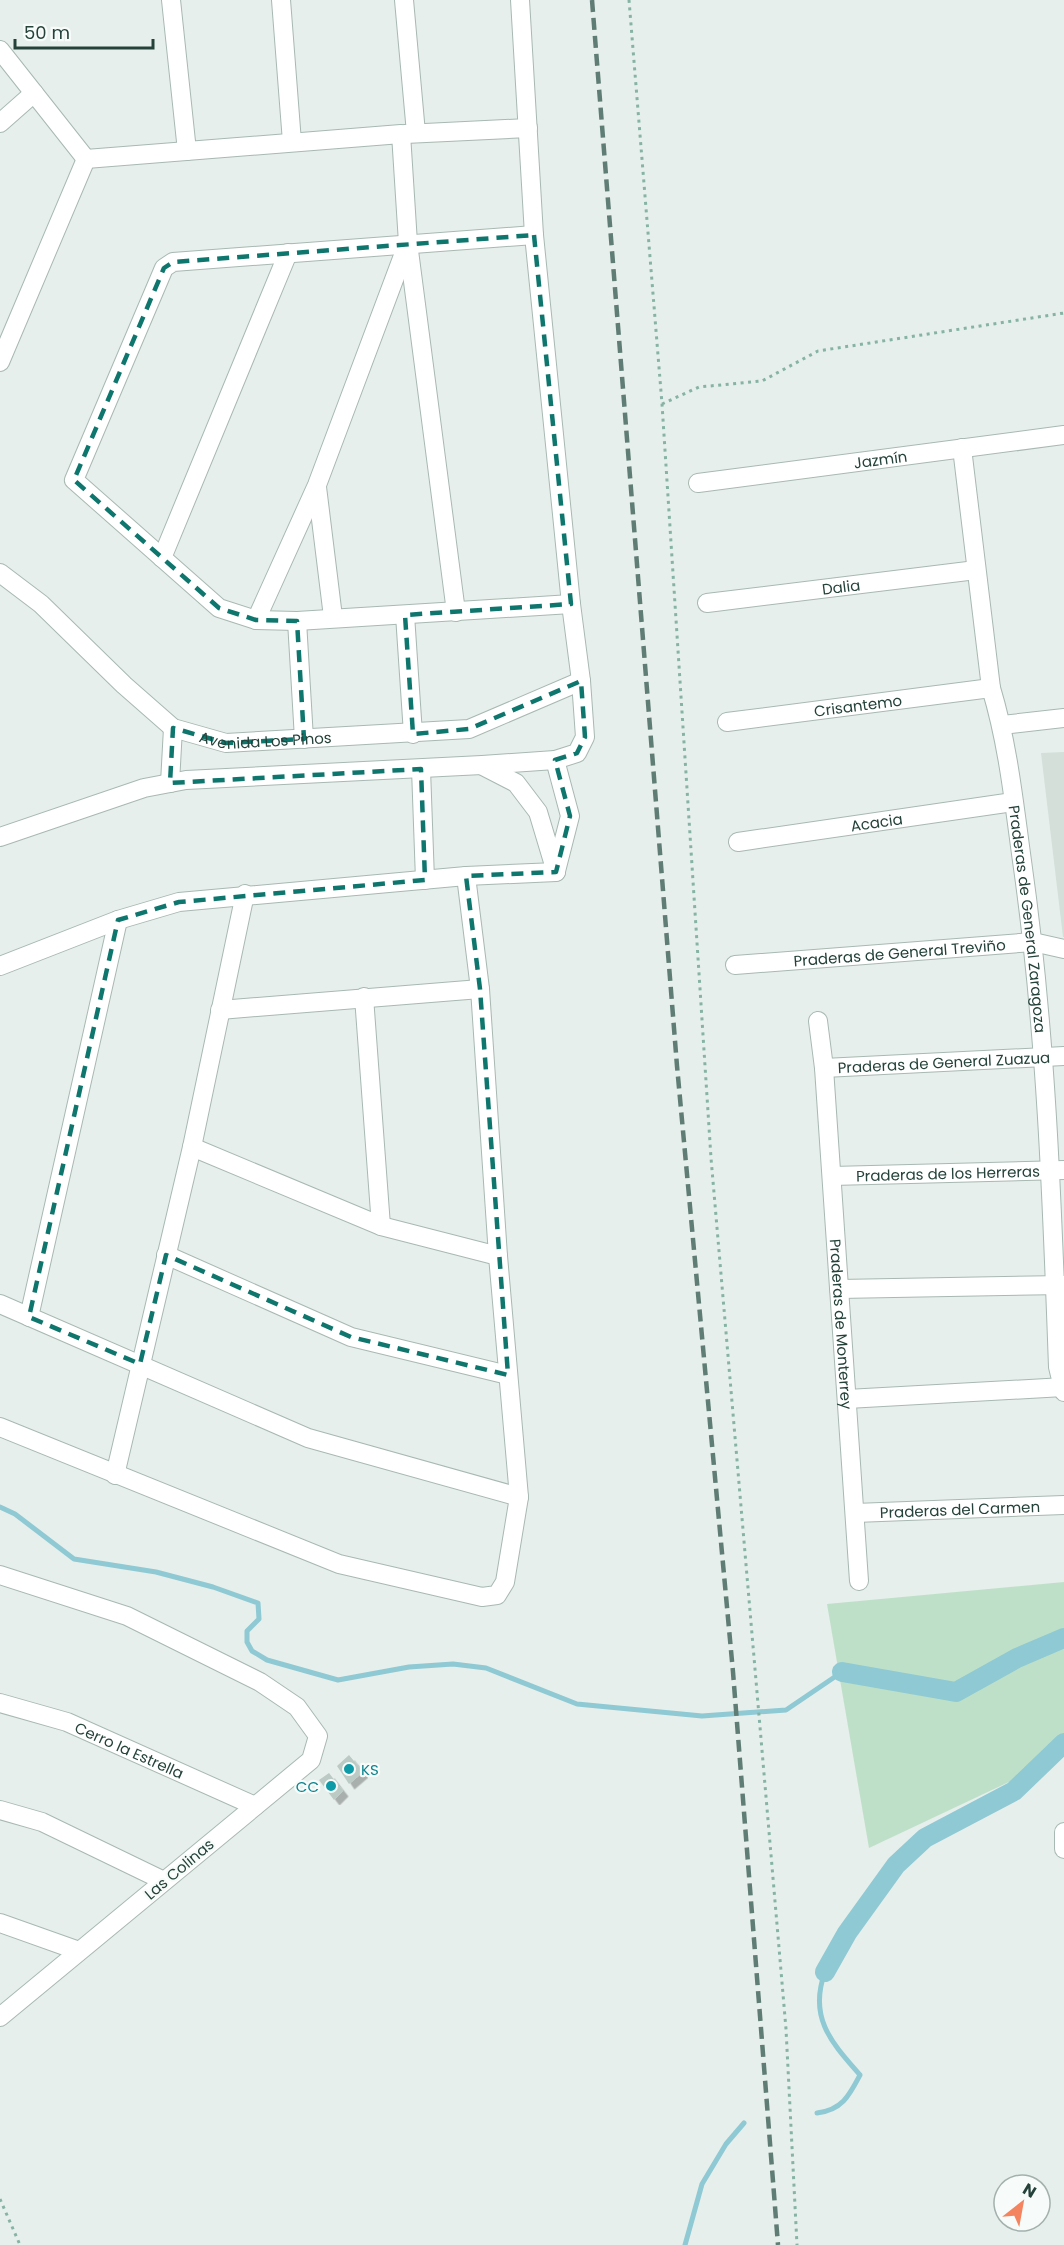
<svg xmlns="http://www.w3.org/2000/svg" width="1064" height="2245" viewBox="0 0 1064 2245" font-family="Poppins,sans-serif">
  <defs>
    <filter id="shadow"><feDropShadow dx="5.5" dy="5.5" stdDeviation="0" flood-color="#0004"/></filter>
  </defs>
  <rect width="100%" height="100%" fill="#e6efeb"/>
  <path fill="#d4dfda" d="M1064 752V937H1063L1041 753Z"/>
  <path fill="#bfe0c8" d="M1064 1582V1756L869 1848 827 1604Z"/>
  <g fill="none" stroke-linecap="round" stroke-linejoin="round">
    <path stroke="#8ec9d4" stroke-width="5" d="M0 1507 15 1514 74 1559 156 1572 213 1587 258 1603 259 1619 247 1631V1642L252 1651 267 1660 338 1680 409 1667 453 1664 486 1668 577 1704 702 1716 786 1710 842 1672
      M817 2113C842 2110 849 2096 860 2075 832 2043 808 2018 825 1972
      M685 2245 702 2184 726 2144 744 2123"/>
    <path stroke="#8ec9d4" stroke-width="20" d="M842 1672 956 1692 1017 1658 1064 1638
      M825 1972 847 1933 896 1865 925 1838 1014 1791 1064 1743"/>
  </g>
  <path fill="#bbcac4" filter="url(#shadow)" d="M349 1755 363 1772 349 1784 337 1766Z
    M329 1773 343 1791 334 1800 319 1780Z"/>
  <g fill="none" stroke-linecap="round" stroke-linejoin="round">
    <defs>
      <g id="street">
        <path d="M171 0 187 151"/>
        <path d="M281 0 292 142"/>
        <path d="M404 0 416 133"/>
        <path d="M0 50 86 159"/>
        <path d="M0 123 34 93"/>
        <path d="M405 134 528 128"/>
        <path d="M86 159 401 134 408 243 456 612"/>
        <path d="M534 235 173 262 164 268 74 480 219 608 256 620 297 621 571 604"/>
        <path d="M0 362 86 159"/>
        <path id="s1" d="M962 448 991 688C1008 744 1014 803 1022 861 1046 1029 1052 1198 1058 1367L1064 1392"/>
        <path id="s2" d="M698 483 1064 435"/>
        <path d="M317 487 333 617"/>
        <path d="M162 558 288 253"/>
        <path id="s3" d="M0 573 41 604 124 685 173 728 226 743 469 729 581 681"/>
        <path id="s4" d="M707 603 976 570"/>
        <path d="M405 615 413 734"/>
        <path d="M256 620 317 485 407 245"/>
        <path d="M297 621 304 739"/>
        <path id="s5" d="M727 722 991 688"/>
        <path d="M1002 725 1064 718"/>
        <path d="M555 760 570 816 556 871"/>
        <path d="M483 766 516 783 538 812 556 872"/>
        <path d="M421 769 425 880"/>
        <path d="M170 783 173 728"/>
        <path d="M0 837 144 788 186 780 482 765 555 760 577 753 585 737 581 681 571 604 534 235 520 0"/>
        <path id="s6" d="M738 842 1013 802"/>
        <path id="s7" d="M735 965 1033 942 1064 949"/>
        <path d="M0 966 118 920 179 902 466 876 556 872"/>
        <path d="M364 997 381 1226"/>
        <path d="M220 1010 480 989"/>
        <path id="s8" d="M818 1021 824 1068 859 1581"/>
        <path id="s9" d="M824 1068 1064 1056"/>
        <path d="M192 1147 381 1226 498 1256"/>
        <path id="s10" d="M832 1176 1064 1170"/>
        <path d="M166 1255 351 1337 508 1375"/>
        <path d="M839 1289 1064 1285"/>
        <path d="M0 1304 308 1438 519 1497"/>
        <path d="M29 1317 118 920"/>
        <path d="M847 1399 1064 1387"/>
        <path d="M0 1427 339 1564 482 1597 497 1595 505 1582 519 1497 498 1256 480 989 466 876"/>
        <path d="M115 1475 192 1147 245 894"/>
        <path id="s11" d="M855 1513 1064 1505"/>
        <path d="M0 1575 127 1616 260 1682 297 1707 318 1736 311 1760 0 2017"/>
        <path id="s12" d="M0 1703 67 1722 255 1806"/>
        <path d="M0 1810 42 1822 164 1881"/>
        <path d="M1064 1832V1849"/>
        <path d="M0 1923 79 1951"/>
      </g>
    </defs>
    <use href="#street" stroke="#a8b8b2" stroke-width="20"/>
    <path stroke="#86b3a5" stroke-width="3" stroke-dasharray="3 4.5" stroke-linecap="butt" d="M629 0 662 404 711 1158 786 2029 797 2245
      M662 404 699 387 762 381 818 351 1064 313
      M0 2199 20 2245"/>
    <use href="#street" stroke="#fff" stroke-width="18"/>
    <path stroke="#5f7d75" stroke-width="4.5" stroke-dasharray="12 6" stroke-linecap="butt" d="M592 0 677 1066 733 1672 778 2245"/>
  </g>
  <path fill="none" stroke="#0f766e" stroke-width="4.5" stroke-dasharray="12 8" stroke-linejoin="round" d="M534 235 571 604 405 615 413 734 469 729 581 681 585 737 577 753 555 760 570 816 556 872 466 876 480 989 508 1375 351 1337 166 1255 140 1364 29 1317 118 920 179 902 425 880 421 769 170 783 173 728 226 743 304 739 297 621 256 620 219 608 74 480 164 268 173 262Z"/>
  <g fill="#0f9aa8" stroke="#f7fbf9" stroke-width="2">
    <circle cx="349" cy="1769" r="6"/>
    <circle cx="331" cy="1786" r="6"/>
  </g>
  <g text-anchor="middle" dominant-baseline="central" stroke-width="4.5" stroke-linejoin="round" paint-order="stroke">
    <g font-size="15" fill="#24423a" stroke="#f7fbf9">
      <text stroke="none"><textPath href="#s2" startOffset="184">Jazmín</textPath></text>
      <text stroke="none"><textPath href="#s4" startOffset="135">Dalia</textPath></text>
      <text stroke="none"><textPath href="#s5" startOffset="132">Crisantemo</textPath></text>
      <text stroke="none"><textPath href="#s3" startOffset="327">Avenida Los Pinos</textPath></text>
      <text stroke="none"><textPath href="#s6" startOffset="140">Acacia</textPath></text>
      <text stroke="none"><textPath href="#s1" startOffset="476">Praderas de General Zaragoza</textPath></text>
      <text stroke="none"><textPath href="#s7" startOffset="165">Praderas de General Treviño</textPath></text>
      <text stroke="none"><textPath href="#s9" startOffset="120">Praderas de General Zuazua</textPath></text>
      <text stroke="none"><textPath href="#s10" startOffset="116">Praderas de los Herreras</textPath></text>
      <text stroke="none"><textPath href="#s8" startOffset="304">Praderas de Monterrey</textPath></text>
      <text stroke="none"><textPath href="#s11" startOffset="105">Praderas del Carmen</textPath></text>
      <text stroke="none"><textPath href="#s12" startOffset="138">Cerro la Estrella</textPath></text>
      <text transform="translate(179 1869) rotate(-40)">Las Colinas</text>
    </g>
    <g font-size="15" fill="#0d838f" stroke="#f7fbf9" text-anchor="start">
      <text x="361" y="1769">KS</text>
      <text x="319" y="1786" text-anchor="end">CC</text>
    </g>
  </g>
  <g transform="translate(1022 2203) rotate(31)"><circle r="28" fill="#f7fbf9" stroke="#a3b1ad" stroke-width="1.5"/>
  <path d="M0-4.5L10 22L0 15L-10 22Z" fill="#f4845f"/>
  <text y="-9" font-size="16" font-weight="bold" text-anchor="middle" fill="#24423a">N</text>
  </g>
  <path d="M15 39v9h138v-9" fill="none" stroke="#24423a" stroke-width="3"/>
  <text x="24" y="39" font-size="18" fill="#24423a" stroke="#f7fbf9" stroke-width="4.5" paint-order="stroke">50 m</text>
</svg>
